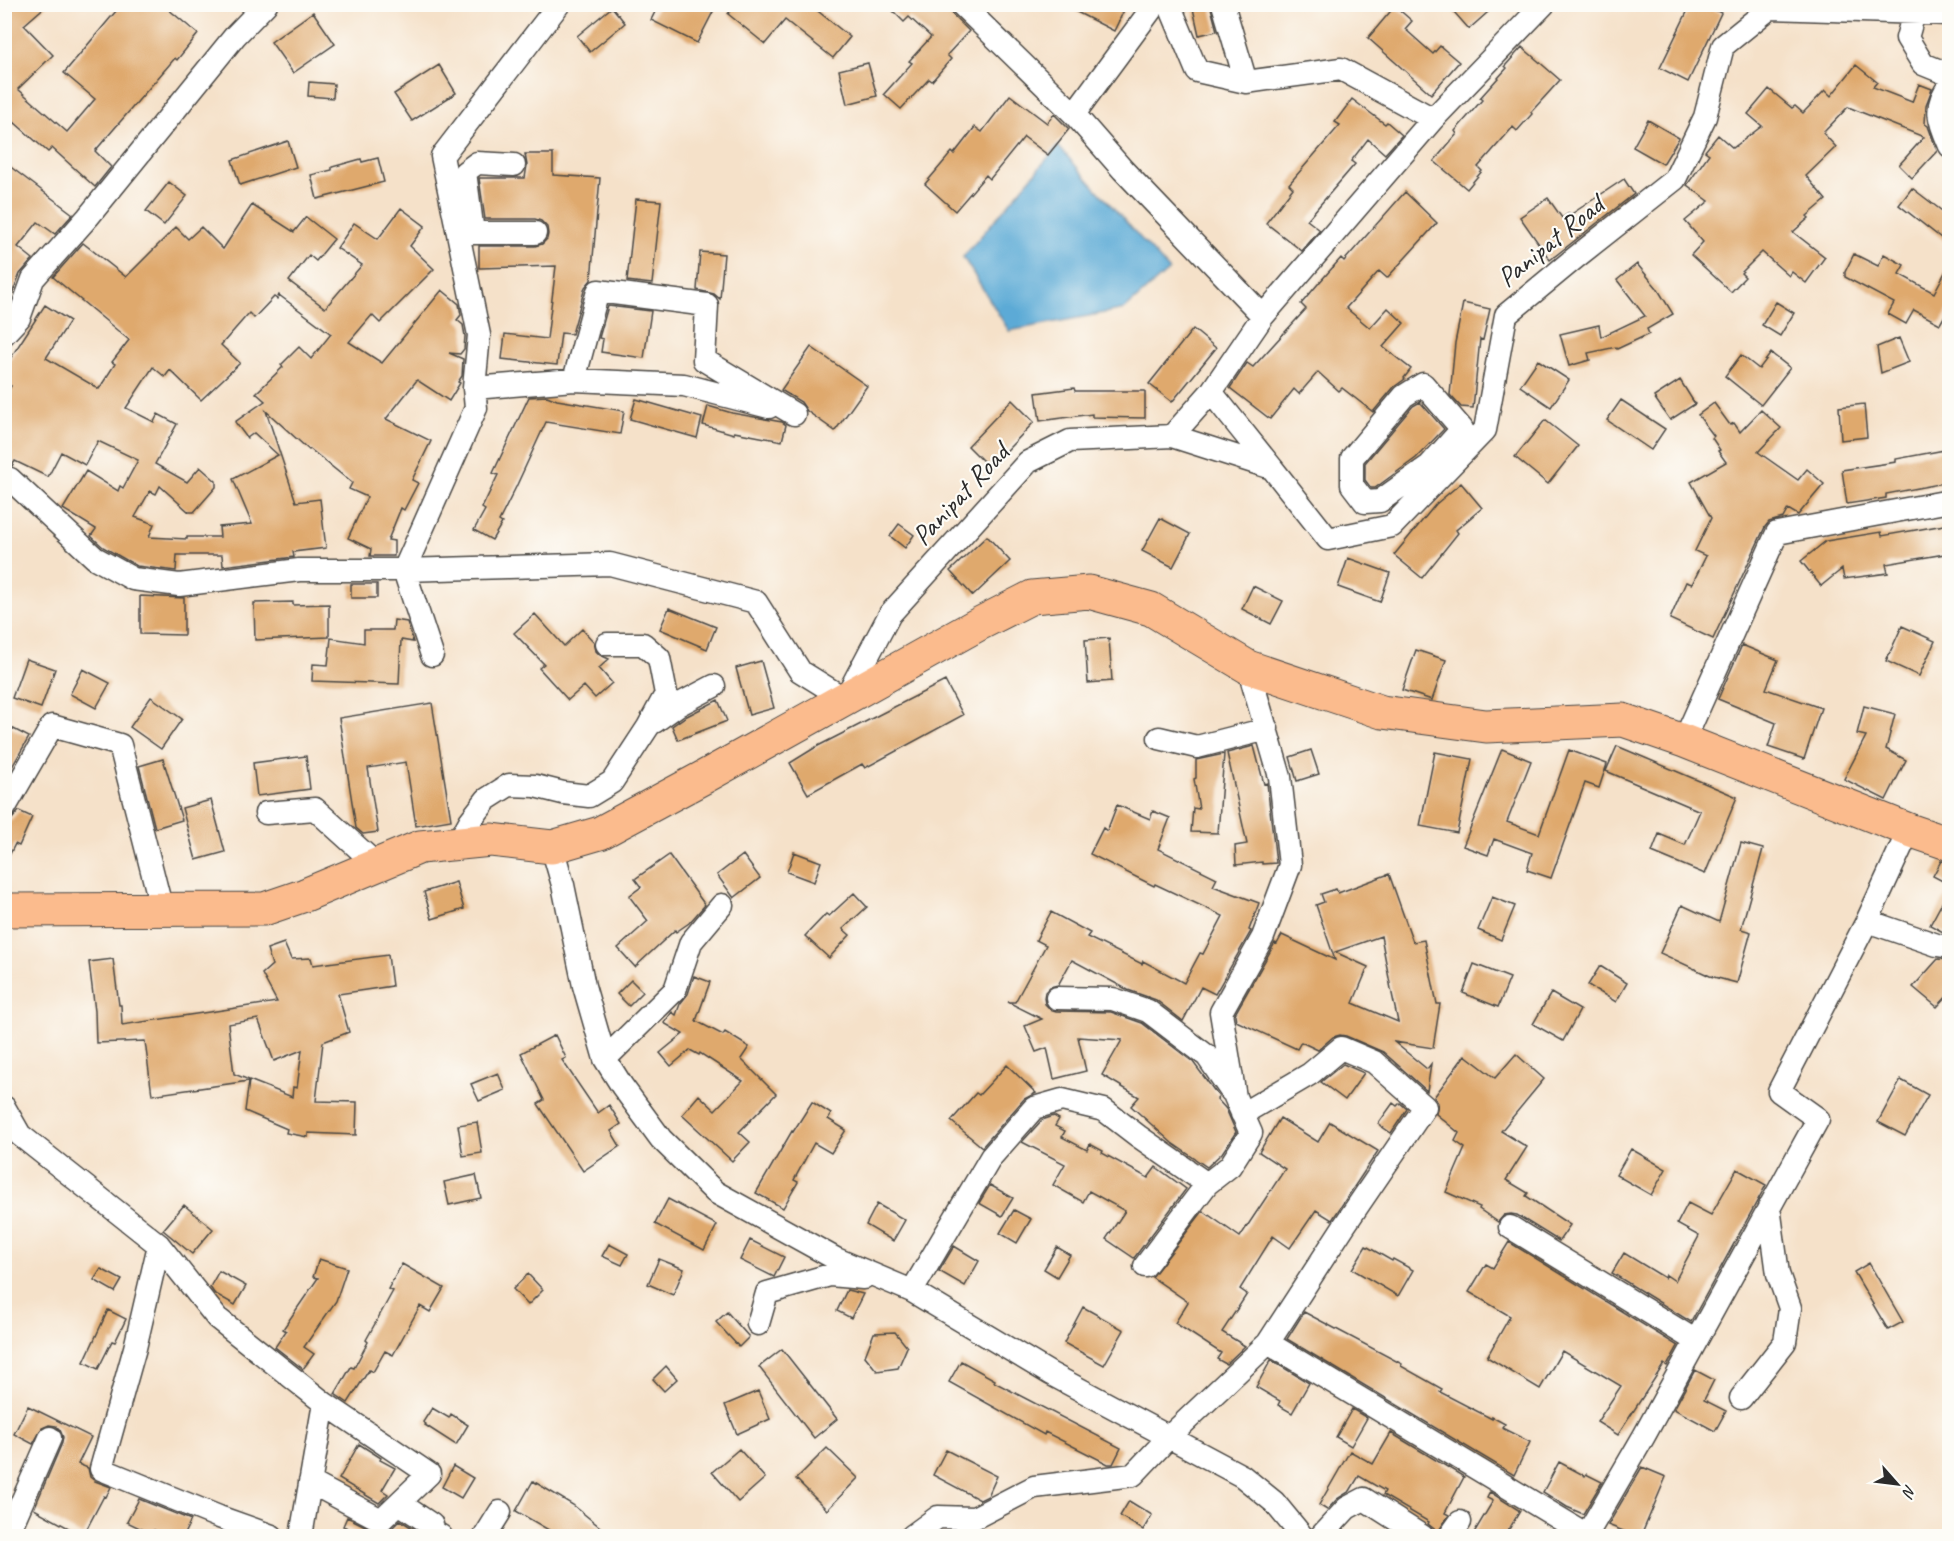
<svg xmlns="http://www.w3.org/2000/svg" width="1954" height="1541" viewBox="0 0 1954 1541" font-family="Caveat,sans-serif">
  <rect width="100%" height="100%" fill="#fdfcf7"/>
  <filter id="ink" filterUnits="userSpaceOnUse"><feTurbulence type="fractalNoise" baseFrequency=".0167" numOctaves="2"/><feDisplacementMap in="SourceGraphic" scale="12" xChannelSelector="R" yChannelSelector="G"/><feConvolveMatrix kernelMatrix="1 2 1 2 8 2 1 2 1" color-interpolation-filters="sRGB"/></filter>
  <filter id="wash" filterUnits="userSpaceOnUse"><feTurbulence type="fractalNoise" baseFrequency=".008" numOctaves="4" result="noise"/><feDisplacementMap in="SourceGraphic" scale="24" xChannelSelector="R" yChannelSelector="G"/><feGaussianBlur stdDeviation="1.35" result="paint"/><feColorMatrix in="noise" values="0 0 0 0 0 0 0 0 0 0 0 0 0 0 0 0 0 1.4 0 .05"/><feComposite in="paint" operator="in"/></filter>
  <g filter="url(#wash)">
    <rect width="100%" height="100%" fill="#f5e1c9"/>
    <path fill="#5caad6" stroke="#446a80" stroke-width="1.5" d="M1058 146 1169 270 1125 309 1009 331 963 257Z"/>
    <g id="blocks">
      <path fill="#dfa96d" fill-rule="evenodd" d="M4 4H48L24 25 53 55 18 89 67 132 95 99 64 73 122 4H162L198 34 177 60 175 58 95 151 111 167 95 187 52 148 48 152 14 122 4 133Z
        M659 4H717L697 43 651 20Z
        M736 4H809L850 37 833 58 785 20 765 44 728 14Z
        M886 4H948L952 14 969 31 947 55 951 59 932 81 929 79 901 109 884 94 912 63 909 61 931 37 909 17 904 22Z
        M1061 4H1127L1114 31Z
        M1192 4H1210L1217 31 1199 35Z
        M1447 4H1497L1469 29Z
        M1691 4H1704L1721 13 1688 82 1660 68Z
        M1395 6 1412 21 1405 29 1433 54 1440 46 1459 62 1431 94 1368 38Z
        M612 7 625 23 590 52 577 36Z
        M313 12 335 44 293 73 271 42Z
        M1522 47 1560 80 1531 112 1532 114 1517 131 1513 127 1478 167 1482 171 1467 189 1434 161 1457 134 1455 131 1482 100 1480 98 1507 68 1505 66Z
        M868 63 877 96 847 104 839 70Z
        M439 65 456 93 412 121 394 94Z
        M1856 65 1877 82 1873 87 1912 102 1919 84 1932 89 1926 105 1925 124 1928 126 1937 151 1912 178 1899 165 1924 137 1848 107 1823 133 1836 147 1806 176 1826 200 1807 216 1809 218 1793 232 1825 257 1806 283 1792 272 1789 276 1762 252 1741 273 1745 277 1731 292 1691 255 1703 242 1685 221 1709 201 1687 185 1709 154 1705 151 1718 135 1733 148 1762 126 1748 114 1769 89 1792 108 1795 106 1803 113 1825 90 1831 96Z
        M309 82 334 84 333 98 308 96Z
        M1010 95 1047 123 1054 114 1069 129 1048 155 1024 137 990 179 986 175 955 211 925 184 952 152 954 154 975 127 982 132Z
        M1352 99 1385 124 1387 122 1402 135 1385 154 1368 139 1351 161 1355 164 1307 220 1320 230 1302 251 1266 223 1293 188 1289 184 1340 125 1335 122Z
        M1648 120 1679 138 1663 164 1633 147Z
        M288 141 296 167 240 185 232 160Z
        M525 154H553V175L600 178 591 280 585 287 572 334 561 333 557 365 502 359 505 334 547 339 556 266 479 268V246H535L542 244 547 239 548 234 547 227 541 221 535 219H485L479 178H525L527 165Z
        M378 158 384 182 317 199 311 175 332 170V167L361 159 362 162Z
        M4 162 73 214 55 234 38 222 18 247 33 259 20 274 4 314V236L7 238 11 232 4 227Z
        M1624 179 1634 194 1550 260 1520 217 1548 198 1562 218 1569 213 1570 215Z
        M169 182 187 196 164 225 146 211Z
        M1912 188 1950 217V245L1899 205Z
        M1405 192 1437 223 1387 278 1379 271 1346 308 1370 328 1388 308 1404 323 1383 347 1411 369 1404 378 1405 379 1394 387 1373 412 1342 388 1339 391 1318 372 1299 394 1294 389 1270 419 1230 388 1247 363 1253 367 1306 309 1301 304 1318 284 1341 258 1344 261Z
        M636 199 661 201 652 284 627 281Z
        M252 205 294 232 306 217 334 239 316 261 309 255 289 281 325 308 362 265 337 248 354 223 378 239 401 208 425 226 410 246 434 269 380 323 372 315 349 342 382 363 442 290 459 304 461 315 457 320 463 325 465 336 464 349 460 354 449 353 463 359 462 376 458 382 460 383 449 401 417 380 386 419 431 441 412 480 418 483 404 510 401 508 388 540 394 541V556H370L371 549 348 538 367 497 349 489 352 483 310 449 309 450 266 411 296 502 320 499 326 548 293 552 294 557 223 566 222 555H177L176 571 137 566 103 547 91 536 96 529 63 509 86 471 118 491 120 486 123 488 138 460 98 441 85 465 61 452 48 477 15 461 12 466 4 464V397L11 386 4 382V368L45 305 70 321 46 358 99 389 115 364 112 362 129 340 53 277 83 243 126 277 176 227 188 239 201 227 223 249ZM279 295 331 334 311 359 299 347 281 365 283 367 256 393 265 401 235 422 247 438 254 433 278 455 233 479 252 524 219 527 220 537H187V539L149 537 154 524 135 517 150 491 156 494 160 486 189 512H194L216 487V481L200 467 187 482 155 464 177 424 158 414 154 422 126 408 153 367 165 377 170 370 201 400 240 363 221 345 249 313 254 318 274 297 277 299Z
        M700 252 724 254 720 299 714 294 697 290Z
        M1854 254 1878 266 1884 254 1904 265 1899 274 1934 293 1950 263V307L1940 324 1914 310 1906 324 1888 314 1894 303 1845 277V272Z
        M1637 264 1657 288 1673 314 1647 329 1649 334 1617 349 1616 347 1588 353 1590 360 1569 366 1560 334 1599 325 1601 337 1645 316 1617 280Z
        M1776 302 1794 313 1780 336 1762 325Z
        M1463 303 1490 309 1483 340 1480 339 1473 408 1461 407 1450 395 1455 343Z
        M608 306 651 311 644 358 601 352 603 339 599 338Z
        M1193 329 1216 348 1172 402 1149 384Z
        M1899 338 1909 362 1881 373 1877 347Z
        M811 347 867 386 835 431 807 411 801 402 781 390Z
        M1771 353 1790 368 1761 405 1725 376 1741 355 1759 369Z
        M1538 360 1569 380 1551 407 1520 386Z
        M1680 380 1695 404 1670 420 1654 397Z
        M1074 388 1075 391H1145V418L1092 417V414L1040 421 1036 393Z
        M547 396 557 400 624 411 620 434 546 422 516 487 499 521 502 523 492 540 474 530 485 510 482 508 498 475 493 473 529 397Z
        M636 399 702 418 697 438 630 419Z
        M1012 400 1034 422 990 468 968 446Z
        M1621 400 1665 429 1651 450 1607 420Z
        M1420 402 1444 429 1416 458 1375 488H1371L1365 480V463L1413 406Z
        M1714 403 1730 425 1734 423 1740 432 1761 410 1781 428 1758 452 1798 480 1807 469 1824 484 1798 515 1788 509 1783 518 1769 522 1765 527 1713 639 1670 619 1686 582 1692 584 1706 556 1695 551 1711 518 1691 482 1726 462 1718 451 1720 450 1712 438 1714 436 1698 415Z
        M1864 404 1867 437 1841 440 1839 407Z
        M708 406 732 413 782 422 786 425 782 441 734 432V434L703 425Z
        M1545 420 1578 446 1548 484 1515 457Z
        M1950 449V482L1886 494V498L1847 504 1842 470 1896 462V459Z
        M1461 483 1482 508 1456 530 1458 533 1422 578 1394 555 1436 504Z
        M1160 518 1190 534 1173 567 1142 551Z
        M899 524 914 535 905 548 890 536Z
        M1950 524V553L1886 564 1888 573 1844 579 1842 569 1821 586 1801 561 1826 541 1881 532 1882 536Z
        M987 536 1010 561 973 596 950 571Z
        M1348 558 1390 573 1380 602 1338 587Z
        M351 584H377V598H351Z
        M1253 586 1283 601 1271 624 1242 609Z
        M140 596 184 598V635L140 634Z
        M293 602V605L329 604V637L255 640 254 603Z
        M669 608 716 627 707 649 660 629Z
        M535 614 564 646 582 629 594 642 596 651 600 655 609 659 599 668 612 683 595 698 584 686 568 700 539 668 544 664 514 633Z
        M394 620 407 622 413 642 401 640 399 684 312 681 313 664 328 665 331 638 364 643V630H393Z
        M1902 626 1935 641 1919 676 1886 661Z
        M1109 638 1112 681 1088 683 1085 640Z
        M1742 645 1778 660 1766 689 1821 708 1804 759 1768 747 1776 723 1718 699Z
        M1416 650 1446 660 1432 700 1402 690Z
        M26 659 55 669 41 708 12 698Z
        M761 661 774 708 749 715 736 668Z
        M83 669 110 683 96 708 70 694Z
        M945 681 963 715 865 768 862 764 808 794 790 763 816 747Z
        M151 697 182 719 161 749 130 727Z
        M718 700 727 721 678 740 672 726 685 717Z
        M432 703 451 820 416 826 406 762 368 768 378 832 363 834 356 828 339 718Z
        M1864 706 1895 714 1886 749 1906 760 1886 800 1844 779 1866 736 1857 734Z
        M4 724 29 737 4 781Z
        M1254 746 1264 784 1267 783 1276 863 1262 864V862L1236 865 1235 846 1247 844 1227 753Z
        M1617 746 1737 797 1705 874 1652 852 1659 834 1685 845 1700 811 1606 771Z
        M1502 749 1531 761 1507 822 1539 834 1569 750 1607 764 1599 788 1585 783 1551 878 1527 870 1532 853 1494 839 1488 855 1463 846Z
        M1311 750 1319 774 1297 781 1290 757Z
        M1435 752 1472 759 1457 833 1420 826Z
        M1224 754 1218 833 1191 832 1193 808 1199 809 1194 779 1196 778V760Z
        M306 756 310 789 257 796 253 763Z
        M163 759 182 820 155 828 139 766Z
        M211 800 225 852 196 860 182 808Z
        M1117 805 1150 819 1153 811 1170 818 1158 849 1217 878 1213 886 1259 903 1249 930 1251 931 1215 994 1201 987 1183 1021 1156 1000 1128 990 1072 960 1058 985 1050 987 1045 992 1044 998 1045 1004 1050 1009 1056 1011 1111 1012 1142 1023 1193 1062 1219 1097 1217 1099 1226 1109 1236 1132 1222 1153 1207 1167 1172 1143 1131 1106 1139 1097 1102 1075 1122 1040 1078 1037 1086 1071 1054 1079 1047 1048 1036 1052 1025 1026 1042 1019 1008 1002H1015L1046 945 1036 940 1051 912 1090 933 1087 937 1142 964 1143 961 1184 983 1200 953 1203 954 1223 916 1155 884 1154 886 1090 854 1103 828 1107 831Z
        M19 811 32 817 19 846 15 844 4 866V822L11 820Z
        M1741 843 1763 849 1741 929 1751 932 1737 983 1710 976 1660 953 1682 905 1719 922Z
        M794 852 821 862 814 882 787 872Z
        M669 855 705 905 689 923 676 932 675 930 635 967 618 948 648 921 629 896 641 887 635 879Z
        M743 855 760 878 734 898 717 875Z
        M1941 861 1950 862V885L1933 876Z
        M1389 874 1413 942 1424 940 1437 1004H1440L1433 1048 1394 1042 1427 1069 1431 1064 1427 1091 1383 1052 1346 1036 1340 1035 1333 1037 1318 1050 1301 1042 1297 1049 1236 1021 1235 1014 1275 943 1277 944 1282 935 1335 960 1316 905 1324 902 1321 894 1336 889 1338 893ZM1381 936 1391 989 1398 1022 1353 1003 1368 967 1335 952Z
        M456 882 464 909 432 919 424 892Z
        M1950 888V933L1943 932 1930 925Z
        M854 893 867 907 843 929 850 935 829 958 805 936 826 914 829 916Z
        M1492 897 1515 906 1501 940 1478 930Z
        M284 943 291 959 311 958 313 965 388 955 392 986 338 994 349 1032 323 1042 316 1101 357 1102 356 1135 308 1133V1137L286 1133 287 1129 245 1111 249 1081 152 1095 145 1041 96 1043 95 1011 89 962 113 959 119 1005H121L122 1025 277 1002 262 974 272 965 267 949ZM258 1019 274 1061 302 1050 297 1088 293 1087 292 1097 234 1074 228 1024Z
        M1938 959 1950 960V993L1937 1007 1913 987Z
        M1474 964 1510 978 1498 1007 1463 993Z
        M1600 966 1627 983 1616 1002 1588 985Z
        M694 976 710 982 696 1021 723 1035 725 1032 749 1047 741 1059 776 1094 739 1132 750 1142 732 1161 682 1115 699 1095 715 1110 743 1081 700 1053 699 1055 690 1050 671 1066 660 1053 683 1034 664 1023 672 1012 676 1015 680 1004 688 994Z
        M631 980 643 992 629 1006 617 994Z
        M1551 993 1580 1010 1563 1041 1533 1024Z
        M555 1035 566 1058 562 1060 598 1113 609 1105 621 1124 611 1131 620 1146 583 1171 538 1104 544 1100 521 1053Z
        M1516 1054 1544 1079 1501 1131 1527 1147 1506 1180 1528 1193 1526 1196 1570 1225 1559 1241 1517 1215 1511 1214 1504 1215 1498 1222 1479 1209 1480 1207 1446 1192 1465 1148 1455 1141 1459 1133 1436 1114 1438 1103 1434 1097 1465 1055 1495 1078Z
        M1343 1064 1364 1073 1345 1100 1321 1082Z
        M1007 1065 1036 1093 1024 1099 982 1147 951 1121 976 1093 979 1095Z
        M498 1073 505 1090 479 1101 471 1084Z
        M1901 1080 1928 1095 1905 1136 1878 1122Z
        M812 1102 831 1114 828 1119 846 1130 831 1153 814 1143 794 1180 798 1182 783 1208 756 1193 792 1131 793 1132Z
        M1393 1103 1397 1106 1400 1103 1407 1109 1391 1133 1378 1124Z
        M1054 1116 1059 1119 1055 1126 1065 1131 1062 1137 1087 1150 1090 1144 1103 1151 1102 1153 1148 1178 1156 1167 1186 1189 1134 1258 1106 1239 1125 1211 1089 1191 1083 1202 1053 1185 1065 1164 1022 1142 1042 1120Z
        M1280 1118 1318 1142 1330 1122 1378 1151 1332 1220 1316 1210 1290 1248 1273 1236 1240 1289 1247 1294 1222 1332 1245 1346 1226 1364 1217 1359 1221 1353 1175 1323 1188 1302 1152 1277 1203 1211 1240 1237 1285 1169 1259 1152Z
        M477 1122 482 1153 463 1156 458 1125Z
        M1631 1149 1666 1169 1651 1195 1616 1175Z
        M1737 1169 1766 1185 1691 1322 1612 1273 1624 1253 1665 1278 1666 1275 1675 1281 1699 1236 1677 1224 1688 1203 1711 1215Z
        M476 1175 481 1198 449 1205 444 1182Z
        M990 1185 1013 1198 1002 1216 979 1203Z
        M668 1199 717 1225 704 1250 655 1224Z
        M877 1204 905 1220 893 1241 866 1225Z
        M184 1205 213 1229 192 1254 163 1230Z
        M1014 1210 1031 1219 1017 1243 1000 1233Z
        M750 1240 784 1257 774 1277 740 1260Z
        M1509 1242 1678 1346 1667 1366 1664 1364 1618 1435 1597 1422 1621 1386 1562 1351 1540 1389 1487 1357 1510 1316 1469 1292 1486 1264 1493 1268Z
        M609 1244 628 1254 622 1265 602 1256Z
        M954 1246 979 1261 965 1286 939 1271Z
        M1366 1246 1392 1261 1393 1259 1413 1270 1398 1296 1352 1269Z
        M1057 1247 1070 1255 1057 1277 1044 1269Z
        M319 1259 347 1268 336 1301 304 1347 314 1354 303 1369 275 1347 286 1331 283 1329 318 1278 313 1277Z
        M659 1259 684 1269 673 1295 648 1284Z
        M1869 1263 1903 1322 1888 1330 1854 1272Z
        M402 1264 444 1288 430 1312 420 1306 393 1355 385 1351 373 1372 369 1370 348 1403 335 1394 351 1367 354 1368 368 1342 366 1340 393 1291 388 1289Z
        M101 1269 122 1280 115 1292 94 1280Z
        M219 1271 246 1286 235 1305 214 1293 210 1287Z
        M528 1274 543 1290 528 1305 513 1289Z
        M847 1290 863 1294 851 1318 837 1311Z
        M1083 1307 1124 1330 1104 1365 1064 1343Z
        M108 1310 126 1319 115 1342 112 1341 98 1369 84 1362Z
        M727 1312 749 1337 739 1347 716 1322Z
        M1304 1312 1402 1364 1401 1366 1442 1389 1440 1392 1492 1419V1417L1505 1424 1502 1428 1530 1442 1514 1475 1287 1339Z
        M895 1332 907 1347 898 1368 877 1371 865 1356 874 1333Z
        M782 1349 837 1419 814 1438 759 1367Z
        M1271 1360 1309 1383 1292 1413 1278 1405 1280 1401 1256 1387Z
        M961 1361 995 1380 994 1382 1121 1448 1113 1464H1108L1045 1432 1044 1435 949 1382Z
        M666 1366 677 1379 664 1391 653 1379Z
        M1695 1370 1714 1380 1704 1400 1726 1411 1715 1431 1674 1409Z
        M758 1391 770 1419 737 1434 725 1405Z
        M28 1406 91 1437 78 1464 88 1468 90 1477 95 1481 111 1487 106 1497 104 1496 83 1536 34 1509 62 1443 63 1437 60 1430 56 1426 49 1425 42 1428 33 1444 14 1434Z
        M432 1408 449 1418 451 1414 468 1425 456 1445 425 1425 426 1424 423 1422Z
        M1352 1409 1367 1418 1351 1446 1336 1437Z
        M1391 1433 1464 1477 1445 1513 1449 1515 1438 1532 1428 1524 1429 1522 1383 1495 1385 1491 1359 1476 1350 1491 1337 1499 1327 1510 1319 1505 1350 1451 1373 1464Z
        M359 1444 381 1458 380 1460 395 1468 382 1490 388 1494 379 1503 339 1479Z
        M827 1448 858 1478 827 1510 796 1479Z
        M739 1449 765 1478 738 1502 712 1472Z
        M946 1450 997 1476 988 1496 980 1500 933 1475Z
        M1559 1462 1585 1476 1586 1474 1602 1482 1583 1514 1567 1507 1543 1492Z
        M453 1466 473 1478 461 1498 442 1487Z
        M1642 1467 1666 1477 1641 1536H1636L1608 1525Z
        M533 1481 573 1505 611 1536H559L516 1511Z
        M1490 1492 1520 1511 1505 1536H1472L1493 1501 1487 1498Z
        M139 1499 191 1520 183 1536H167L154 1530 152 1534 127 1522Z
        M1129 1501 1152 1515 1143 1530 1120 1516Z
        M347 1517 379 1533 377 1536H365L343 1526Z
        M400 1520 420 1533 421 1536H400L390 1530Z"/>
    </g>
  </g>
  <g filter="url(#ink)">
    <use href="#blocks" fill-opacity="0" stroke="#494643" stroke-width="1.5"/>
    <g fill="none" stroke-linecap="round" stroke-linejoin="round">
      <defs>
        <path id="minor" d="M961 4 1074 114 1123 170 1263 316 1211 392 1172 436
          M1169 4 1197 71 1246 82
          M1223 4 1246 82 1341 69 1433 119
          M1914 13 1907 38 1923 64 1950 75
          M1950 85C1932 107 1940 123 1950 146
          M1074 114 1153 7 1156 4
          M458 233H535
          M473 233 465 172 477 163 514 165
          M1263 316 1433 119 1544 4
          M4 334 19 318 33 279 88 217 235 36 266 4
          M574 380 598 291 707 305 704 360 794 414
          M474 388 574 380 684 385 769 407
          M1211 392 1272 468
          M1429 466 1462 429 1423 384 1404 396 1352 458V485L1365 502 1380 501 1429 466 1438 478
          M4 477 10 479 95 558 133 579 179 585 299 570H404L476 408 474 388 479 335 442 156 559 4
          M432 655 404 570 610 564 756 602 800 671 845 699 890 614 1028 462 1070 441 1172 436 1272 468 1328 539 1392 526 1485 430 1506 315 1575 258 1675 179 1705 117 1723 46 1770 8 1950 14
          M1248 667 1280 777 1290 865 1263 937 1221 1012 1235 1097 1251 1133 1230 1166 1207 1184 1138 1136 1104 1110 1062 1100 1034 1108 991 1157 912 1291 1051 1374 1242 1476 1274 1502 1302 1536
          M654 722 678 705 714 686
          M1159 738 1197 747 1267 729
          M1684 741 1777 533 1950 501
          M4 809 52 726 120 745 162 910
          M266 813 315 809 377 865
          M458 843 470 821 487 799 509 785 535 786 563 793 589 796 612 782 648 727 666 694 659 658 643 644H607
          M552 847 563 885 584 986 605 1059 622 1086 661 1139 715 1192 836 1259 912 1291
          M1867 921 1937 945 1950 947
          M1057 998 1113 999 1148 1011 1207 1056 1231 1091
          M605 1059 675 990 691 942 722 905
          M4 1107 20 1135 159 1245 217 1318 324 1403 301 1536
          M1510 1227 1696 1341
          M159 1245 135 1348 101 1469 219 1517 272 1536
          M1145 1266 1207 1184
          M758 1324 767 1293 830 1275 863 1278
          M1268 1343 1587 1535
          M1741 1398 1785 1342 1790 1308 1778 1274 1769 1207
          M310 1482 381 1520 429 1474 324 1403
          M399 1503 432 1525 434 1532 441 1536
          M7 1536 50 1438
          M485 1536 500 1512
          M912 1536 938 1517 974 1518 1034 1487 1133 1475 1169 1437 1268 1343 1344 1226 1425 1107 1374 1062 1341 1048 1310 1074 1242 1114
          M1321 1536 1347 1508 1364 1499 1422 1536
          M1450 1536 1460 1522
          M1586 1536 1644 1436 1818 1119 1779 1091 1867 921 1909 830"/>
        <path id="highway" d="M4 910 264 909 305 895 420 847 491 840 552 847 600 833 706 776 977 625 1032 597 1089 592 1151 609 1248 667 1382 712 1486 726 1623 720 1684 741 1909 830 1950 844"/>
      </defs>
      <use href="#minor" stroke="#494643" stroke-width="25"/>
      <use href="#highway" stroke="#494643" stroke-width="35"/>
      <use href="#minor" stroke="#fff" stroke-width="22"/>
      <use href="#highway" stroke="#fbbb8d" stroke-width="33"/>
    </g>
  </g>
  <g text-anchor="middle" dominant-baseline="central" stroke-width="4.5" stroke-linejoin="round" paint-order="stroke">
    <g font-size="28" fill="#2b2b2b" stroke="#fdfcf7">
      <text transform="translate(1550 241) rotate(-39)">Panipat Road</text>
      <text transform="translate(960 494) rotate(-47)">Panipat Road</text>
    </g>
  </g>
  <rect width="1954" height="1541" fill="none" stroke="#fdfcf7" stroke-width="24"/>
  <g transform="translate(1897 1484) rotate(118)" stroke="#fdfcf7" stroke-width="4.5" paint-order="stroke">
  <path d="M0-4.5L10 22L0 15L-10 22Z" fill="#2b2b2b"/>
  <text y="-9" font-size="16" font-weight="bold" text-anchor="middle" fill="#2b2b2b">N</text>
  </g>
</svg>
